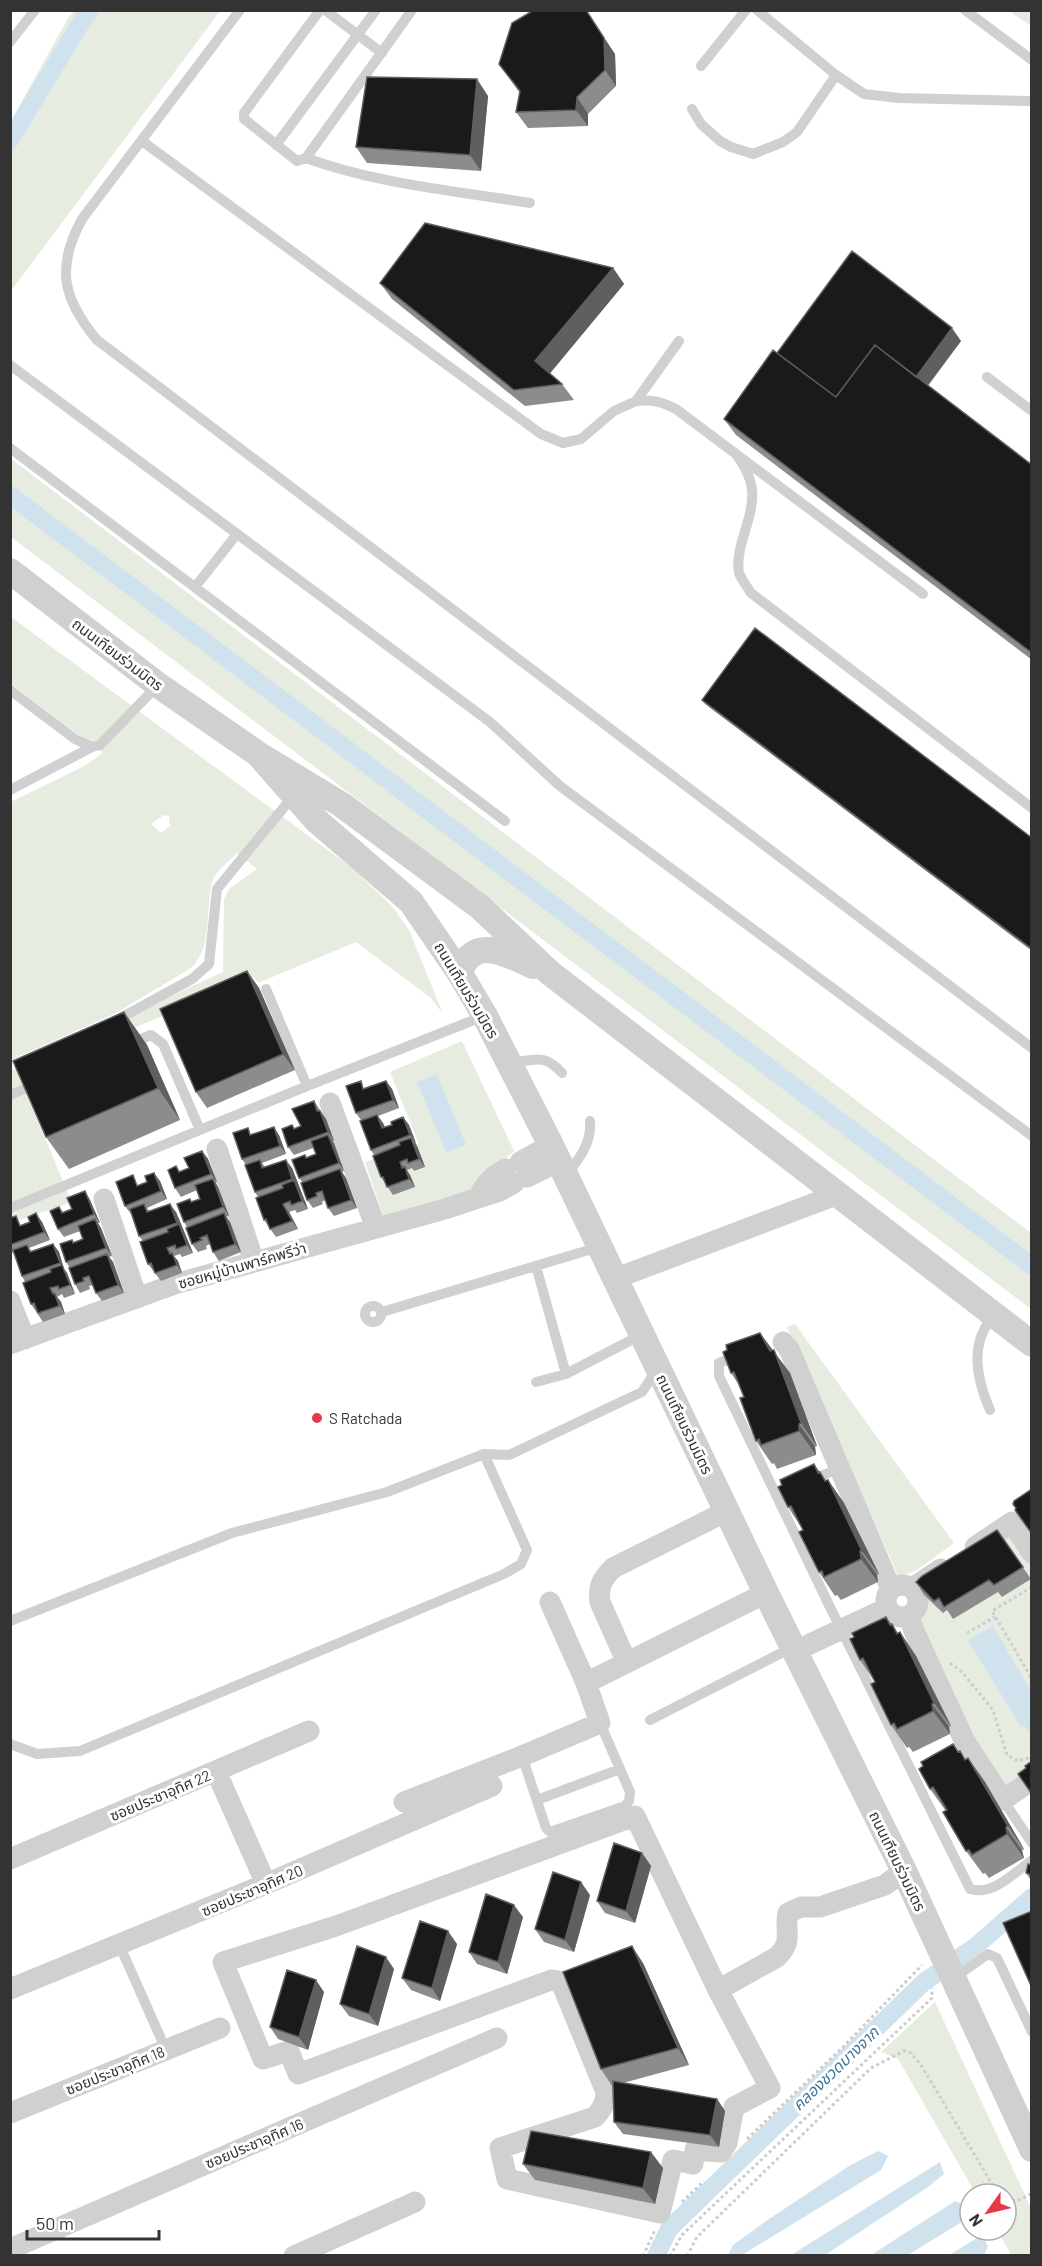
<svg xmlns="http://www.w3.org/2000/svg" width="1042" height="2266" viewBox="0 0 1042 2266" font-family="Barlow,'Noto Sans Thai',sans-serif">
  <rect width="100%" height="100%" fill="#fff"/>
  <path fill="#e6ecdf" fill-rule="evenodd" d="M75 10 220 11 11 291V121L68 18Z
    M1009 11H1031V26Z
    M10 458 1031 1233V1309L11 537Z
    M11 617 352 868 392 906 409 930 443 1014 431 998 356 942 258 983 254 977 19 1077 72 1202 11 1223 10 1071 223 972 224 900 229 889 257 869 237 853C229 861 215 872 212 882 205 910 213 948 191 968L116 1013 11 1060V802L86 765 103 753 11 684ZM164 815 169 816 170 826 161 833 151 824Z
    M462 1041 514 1151 470 1190 443 1202 385 1221 365 1162 419 1144 390 1072Z
    M795 1324 954 1543 917 1570 899 1578 787 1327Z
    M1007 1532 1031 1561 1032 1768 1003 1788 976 1747 915 1622 923 1607 920 1588Z
    M935 2002 1031 2208V2255H1011L997 2230H1006V2194H976L898 2059 881 2052Z"/>
  <path fill="#cfe2ee" d="M437 1074 466 1145 446 1152 417 1082Z
    M993 1626 1031 1691V1732L1029 1733 1024 1725 1021 1727 968 1640Z
    M878 2151 888 2156 881 2170 742 2255H728L733 2245 769 2219 849 2166Z
    M940 2162 944 2174 928 2187 825 2255H791Z
    M955 2201 964 2205 970 2217 908 2255H871Z
    M982 2235 988 2246 984 2255H949Z"/>
  <g fill="none" stroke-linecap="round" stroke-linejoin="round">
    <path stroke="#cfe2ee" stroke-width="18" d="M10 140 85 16 90 10
      M10 495 1032 1266
      M656 2256 669 2229 924 1982 976 1946 1032 1897"/>
    <path stroke="#cdcdcd" stroke-width="3" stroke-dasharray="3 3" stroke-linecap="butt" d="M1032 1587 992 1611 1032 1679
      M967 1633 995 1617
      M950 1663 962 1672 993 1710 1007 1755 1018 1761 1032 1757
      M747 2139 842 2048 922 1965
      M1006 2200 1017 2201 1032 2193
      M682 2202 704 2181
      M643 2256 655 2230
      M670 2256 682 2235 932 1998V1988
      M687 2256 697 2237 871 2068 904 2051 911 2053 921 2065 998 2194"/>
    <path stroke="#d0d0d0" stroke-width="10" d="M240 10 82 219C56 267 62 298 97 340L1032 1048
      M320 10 244 113V119L248 122 297 161 306 158 412 10
      M325 10 382 53
      M757 10 836 75 864 94 899 98 1032 101
      M965 10 1032 60
      M10 42 35 10
      M701 66 746 10
      M692 109 701 124 720 141 731 147 753 154 783 142 797 132 836 75
      M142 141 541 434 563 443 581 439 614 411 636 401 679 341
      M276 145 376 10
      M306 158C377 184 456 191 530 203
      M10 365 490 722 560 786 1032 1136
      M987 377 1032 411
      M636 401C652 399 662 402 676 409L923 594
      M10 448 505 821
      M735 453C762 488 752 506 741 545 739 554 737 563 739 573 742 580 747 587 751 593L1032 808
      M195 587 237 534
      M10 690 75 739 92 747 100 745 158 685
      M10 790 92 747
      M266 989 307 1086
      M115 1021 192 979 209 964 217 889 294 795
      M129 1044 151 1035 163 1044 200 1130
      M511 1063C534 1060 544 1053 562 1073
      M10 1095 38 1083
      M566 1176C579 1159 592 1143 590 1121
      M10 1208 307 1086 484 1016
      M536 1266 566 1374
      M365 1314a8 8 0 1 1 16 0a8 8 0 1 1-16 0Z
      M382 1312 599 1247
      M737 1356 719 1363V1376L827 1601 970 1889C993 1896 1014 1873 1032 1860
      M536 1382 566 1374 641 1335
      M990 1410C981 1389 973 1363 980 1340 982 1332 988 1323 992 1314
      M809 1481 840 1468
      M10 1621 232 1533 387 1492 484 1454 509 1455 642 1392 657 1369
      M650 1720 793 1647
      M10 1744 37 1754 80 1751 504 1574 521 1564 527 1550 484 1454
      M522 1756 546 1828 550 1832 625 1806 629 1801 630 1792 600 1723
      M537 1800 620 1769
      M1003 1800 1032 1843
      M119 1944 166 2050
      M954 1978 988 1954 997 1958 1032 2032"/>
    <path stroke="#d0d0d0" stroke-width="21" d="M330 1103 376 1228
      M217 1149 254 1262
      M520 1162 551 1145
      M506 1169C492 1176 485 1184 478 1198L500 1191 514 1183
      M527 1177 559 1161
      M104 1199 137 1298
      M614 1279 836 1195
      M10 1301 25 1339
      M783 1342 789 1349 891 1589
      M10 1344 175 1284 445 1209 478 1198
      M975 1547 1012 1522 1032 1553
      M886 1601a16 16 0 1 1 32 0a16 16 0 1 1-32 0Z
      M912 1588 941 1569
      M909 1616 914 1631 964 1740 1003 1800 1032 1780
      M795 1651 887 1608
      M627 1663 600 1602C598 1586 602 1579 613 1568L727 1511
      M586 1683 766 1593
      M216 1771 266 1884
      M404 1802 522 1756 600 1723 586 1683 550 1602
      M635 1816 718 1990 770 2088 734 2107 727 2143 721 2152 695 2150 693 2164 673 2160 660 2213 507 2179 500 2148 595 2117C602 2109 606 2103 606 2092L563 1987 558 1981 551 1980 298 2074 289 2051 263 2059 223 1962 336 1926Z
      M10 1859 309 1731
      M10 1989 266 1884 492 1786
      M718 1990 777 1957C794 1940 784 1932 788 1913L801 1907H820L885 1885 904 1871
      M10 2113 220 2028
      M10 2249 497 2038
      M294 2256 415 2202"/>
    <path stroke="#d0d0d0" stroke-width="26" d="M10 571 158 685 258 754 342 805 480 907 550 973 1032 1344
      M258 754 317 821 411 902 459 972 485 1016 551 1145 766 1593 904 1871 1032 2149
      M459 972C476 934 505 954 533 966"/>
  </g>
  <path fill="#8c8c8c" d="M615 54 616 86 588 114V126L528 128 516 112 520 93 499 64Z
    M488 96 481 171 367 163 356 147Z
    M613 268 624 284 550 373 562 384 574 400 525 406 392 299 380 283Z
    M961 341 928 386 1032 465V660L736 435 724 419 777 353Z
    M702 700 1032 838V951L705 704Z
    M247 971 259 988 295 1070 207 1108 196 1092Z
    M124 1012 147 1045 180 1120 69 1169 46 1137Z
    M386 1081 392 1089 399 1108 378 1116 383 1123 385 1127 392 1125 403 1117 409 1125 425 1167 414 1171 412 1168 407 1170 410 1175 415 1187 393 1195 381 1177 374 1155 371 1150 361 1120 356 1113 366 1088Z
    M314 1101 326 1119 334 1141H332L344 1171 342 1172 346 1178 357 1208 334 1216 328 1208 325 1200 322 1202 323 1204 313 1208 307 1200 303 1183 299 1178 307 1158 316 1154 313 1148 294 1155 288 1147 292 1125 295 1129 301 1126Z
    M279 1135 286 1154 262 1163 265 1167 292 1168 308 1209 297 1213 295 1210 289 1212 298 1229 276 1237 264 1220 258 1197 255 1192 246 1165 242 1159Z
    M202 1151 208 1159 217 1182 216 1183 218 1187 229 1216 226 1217 230 1222 241 1252 219 1261 213 1252 210 1244 206 1246 207 1249 198 1252 192 1244 187 1227 184 1222 190 1199 191 1202 200 1199 197 1190 181 1197 175 1188 176 1166 180 1172 189 1168Z
    M160 1181 167 1199 147 1208 149 1211 176 1212 193 1253 182 1257 180 1254 174 1256 178 1261 182 1273 161 1281 148 1264 143 1241 139 1236 131 1214 125 1206 139 1185Z
    M85 1191 90 1200 100 1223H98L101 1228 112 1256 109 1257 113 1262 124 1293 102 1301 96 1293 93 1285 89 1286 90 1289 80 1293 75 1284 70 1268 66 1262 72 1240 74 1242 83 1239 80 1231 64 1237 58 1229 59 1207 63 1212 72 1209Z
    M10 1218 22 1226 42 1222 50 1240 29 1248 32 1252 53 1244 59 1252 64 1269 67 1273 75 1294 64 1298 62 1294 57 1297 61 1302 65 1314 43 1322 31 1304 25 1282 22 1276 14 1254 10 1250Z
    M760 1333 790 1373 817 1446 815 1447 816 1455 777 1469 774 1463 772 1464 756 1441 744 1397 739 1385 731 1373Z
    M820 1472 826 1481 828 1480 844 1503 879 1574 877 1575 878 1582 841 1600 837 1595 835 1596 819 1572 803 1530 788 1507 782 1485Z
    M997 1530 1031 1579 1002 1597 998 1592 953 1619 947 1610 943 1613 924 1595 916 1582Z
    M892 1624 898 1633 900 1632 916 1656 951 1726 949 1727 950 1734 913 1752 909 1747 907 1748 891 1725 875 1682 860 1660Z
    M960 1751 966 1760 968 1758 985 1782 1024 1849 1022 1851 1024 1858 989 1878 985 1873 983 1874 966 1851 946 1811 930 1789Z
    M642 1853 651 1866 635 1923 605 1913 597 1901Z
    M1032 1865V1882L1026 1873Z
    M590 1895 574 1952 544 1942 535 1929Z
    M523 1917 507 1974 477 1964 469 1952Z
    M457 1944 440 2001 411 1990 402 1978Z
    M643 1963 689 2065 623 2083 717 2099 725 2111 719 2147 623 2134 614 2122 612 2086 601 2069Z
    M394 1969 378 2026 349 2016 340 2004Z
    M324 1992 308 2050 278 2039 270 2027Z
    M523 2164 663 2168 655 2204 535 2180Z"/>
  <path fill="#5f5f5f" d="M586 10 615 54 616 86 605 70Z
    M477 79 488 96 481 171 470 155Z
    M577 97 588 114V126L576 110Z
    M613 268 624 284 547 377 535 361Z
    M952 328 961 341 924 390 916 378Z
    M247 971 259 988 295 1070 283 1054Z
    M124 1012 147 1045 180 1120 158 1088Z
    M386 1081 392 1089 399 1108 393 1100Z
    M320 1111 326 1119 334 1141 328 1132Z
    M377 1115 383 1123 388 1136 382 1128Z
    M403 1117 409 1125 416 1143 410 1135Z
    M274 1127 279 1135 286 1154 280 1146Z
    M328 1135 334 1143 344 1171 339 1163Z
    M411 1138 417 1146 425 1167 419 1159Z
    M202 1151 208 1159 217 1182 211 1174Z
    M286 1160 292 1168 308 1209 302 1201 295 1183 292 1179Z
    M400 1162 410 1175 415 1187 402 1168Z
    M340 1169 346 1178 357 1208 351 1200Z
    M154 1173 160 1181 167 1199 161 1191Z
    M213 1179 218 1187 229 1216 223 1207Z
    M85 1191 90 1200 100 1223 94 1214Z
    M170 1204 176 1212 193 1253 187 1245 181 1228 177 1223Z
    M283 1204 289 1212 298 1229 292 1221Z
    M36 1213 42 1222 50 1240 44 1232Z
    M224 1213 230 1222 241 1252 235 1244Z
    M95 1219 101 1228 112 1256 106 1248Z
    M53 1244 59 1252 64 1269 67 1273 75 1294 70 1285 63 1268 60 1263Z
    M167 1248 178 1261 182 1273 170 1254Z
    M107 1254 113 1262 124 1293 118 1285Z
    M50 1288 61 1302 65 1314 53 1294Z
    M760 1333 790 1373 817 1446 801 1423 770 1351Z
    M799 1424 815 1447 816 1455 799 1431Z
    M814 1464 833 1490 828 1480 844 1503 879 1574 862 1551Z
    M860 1551 877 1575 878 1582 861 1559Z
    M886 1617 905 1643 900 1632 916 1656 951 1726 934 1703Z
    M932 1704 949 1727 950 1734 933 1711Z
    M968 1758 985 1782 1024 1849 1008 1826Z
    M1006 1827 1022 1851 1024 1858 1007 1834Z
    M642 1853 651 1866 635 1923 626 1911Z
    M581 1882 590 1895 574 1952 565 1940Z
    M514 1905 523 1917 507 1974 498 1962Z
    M448 1931 457 1944 440 2001 432 1988Z
    M632 1946 643 1963 689 2065 678 2048Z
    M386 1957 394 1969 378 2026 369 2014Z
    M316 1980 324 1992 308 2050 299 2037Z
    M717 2099 725 2111 719 2147 710 2135Z
    M651 2152 663 2168 655 2204 643 2188Z"/>
  <path fill="#1a1a1a" stroke="#5f5f5f" stroke-width="1.5" d="M534 10H586L604 38 605 70 577 97 576 110 516 112 520 91 499 64 512 23Z
    M367 77 477 79 470 155 356 147Z
    M425 223 613 268 535 361 562 384 514 390 380 283Z
    M852 251 952 328 916 377 875 345 836 397 777 353Z
    M875 345 1032 465V653L724 419 773 350 836 397Z
    M755 628 1032 838V949L702 700Z
    M247 971 283 1054 196 1092 160 1009Z
    M124 1012 158 1088 46 1137 13 1061Z
    M361 1081 363 1089 386 1081 393 1100 356 1113 346 1086Z
    M314 1101 317 1111H320L328 1132 288 1147 282 1129 292 1125 294 1129 301 1126 292 1109Z
    M377 1115 382 1128 392 1125 391 1122 403 1117 410 1135 371 1150 360 1121Z
    M274 1127 280 1146 242 1159 233 1133 248 1128 250 1135Z
    M328 1135 339 1163 299 1178 292 1160 305 1155 306 1158 316 1154 311 1141Z
    M411 1138 419 1159 408 1163 407 1159 400 1162 402 1168 405 1167 409 1179 387 1187 383 1177H381L373 1156 400 1145 399 1142Z
    M202 1151 211 1174 175 1188 168 1170 176 1166 179 1172 189 1168 184 1158Z
    M260 1160 262 1168 286 1160 292 1179 255 1192 245 1165Z
    M340 1169 351 1200 328 1208 322 1191 316 1193 317 1196 307 1200 301 1183Z
    M154 1173 161 1191 125 1206 116 1182 133 1175 137 1186 147 1182 145 1176Z
    M213 1179 223 1207 184 1222 177 1204 190 1199 191 1202 200 1199 195 1185Z
    M294 1180 302 1201 291 1205 290 1201 283 1204 292 1221 270 1229 266 1219 264 1220 256 1198 283 1188 282 1185Z
    M85 1191 94 1214 58 1229 50 1211 59 1207 62 1213 72 1209 67 1198Z
    M144 1204 147 1212 170 1204 177 1223 139 1236 130 1209Z
    M36 1213 44 1232 10 1245V1218L16 1216 20 1226 30 1222 28 1217Z
    M224 1213 235 1244 213 1252 207 1235 200 1238 202 1240 192 1244 186 1228Z
    M95 1219 106 1248 66 1262 60 1244 72 1240 73 1243 83 1239 78 1226Z
    M179 1224 187 1245 176 1249 175 1245 167 1248 170 1254 172 1253 177 1265 155 1273 151 1263 148 1264 140 1242 168 1232 167 1229Z
    M53 1244 60 1263 22 1276 13 1250 27 1245 30 1252Z
    M107 1254 118 1285 96 1293 89 1276 83 1278 84 1281 75 1284 69 1268Z
    M62 1265 70 1285 59 1289 58 1286 50 1288 53 1294H55L59 1306 38 1313 34 1303 31 1304 23 1283 51 1272 50 1269Z
    M760 1333 770 1351 774 1350 801 1423 799 1424V1431L761 1445 759 1439 756 1441 740 1398 744 1397 734 1372 731 1373 723 1352 727 1350 726 1345Z
    M814 1464 818 1473 820 1472 825 1481 828 1480 862 1551H860L861 1559 824 1577 822 1571 819 1572 799 1532 803 1530 791 1506 788 1507 778 1487 782 1485 780 1480Z
    M1032 1489V1534L1015 1510 1016 1508 1013 1504 1014 1501Z
    M997 1530 1023 1567 994 1585 989 1580 944 1607 939 1598 934 1601 916 1582 922 1576Z
    M886 1617 890 1625 892 1624 897 1634 900 1632 934 1703 932 1704 933 1711 897 1729 894 1723 891 1725 871 1684 875 1682 863 1658 860 1660 850 1639 854 1637 852 1633Z
    M953 1744 958 1752 960 1751 965 1760 968 1758 1008 1826 1006 1827 1007 1834 972 1855 969 1850 966 1851 943 1812 947 1810 933 1787 930 1789 919 1769 923 1766 921 1762Z
    M1032 1761V1794L1018 1774 1026 1768 1025 1766Z
    M614 1843 642 1853 626 1911 597 1901Z
    M1028 1864 1032 1865V1875L1026 1873Z
    M553 1872 581 1882 565 1940 535 1929Z
    M486 1894 514 1905 498 1962 469 1952Z
    M1032 1911V1988L1003 1923Z
    M420 1921 448 1931 432 1988 402 1978Z
    M357 1946 386 1957 369 2014 340 2004Z
    M632 1946 678 2048 601 2069 563 1972Z
    M287 1970 316 1980 299 2037 270 2027Z
    M613 2081 717 2099 710 2135 614 2122Z
    M531 2131 651 2152 643 2188 523 2164Z"/>
  <circle fill="#e63946" stroke="#fff" stroke-width="2" cx="317" cy="1418" r="6"/>
  <g text-anchor="middle" dominant-baseline="central" stroke-width="6" stroke-linejoin="round" paint-order="stroke">
    <g font-size="15" fill="#333" stroke="#fff">
      <text transform="translate(118 654) rotate(37)">ถนนเทียมร่วมมิตร</text>
      <text transform="translate(467 990) rotate(59)">ถนนเทียมร่วมมิตร</text>
      <text transform="translate(242 1265) rotate(-16)">ซอยหมู่บ้านพาร์คพรีว่า</text>
      <text transform="translate(685 1424) rotate(64)">ถนนเทียมร่วมมิตร</text>
      <text transform="translate(160 1795) rotate(-23)">ซอยประชาอุทิศ 22</text>
      <text transform="translate(898 1861) rotate(64)">ถนนเทียมร่วมมิตร</text>
      <text transform="translate(252 1890) rotate(-23)">ซอยประชาอุทิศ 20</text>
      <text transform="translate(115 2070) rotate(-22)">ซอยประชาอุทิศ 18</text>
      <text transform="translate(254 2143) rotate(-23)">ซอยประชาอุทิศ 16</text>
    </g>
    <g font-size="15" fill="#333" stroke="#fff" text-anchor="start">
      <text x="329" y="1418">S Ratchada</text>
    </g>
    <g font-size="16" font-style="italic" fill="#3f7597" stroke="#fff">
      <text transform="translate(835 2068) rotate(-44)">คลองชวดบางจาก</text>
    </g>
  </g>
  <rect width="1042" height="2266" fill="none" stroke="#333333" stroke-width="24"/>
  <g transform="translate(988 2212) rotate(236)"><circle r="28" fill="#ffffff" stroke="#adadad" stroke-width="1.5"/>
  <path d="M0-4.5L10 22L0 15L-10 22Z" fill="#e63946"/>
  <text y="-9" font-size="16" font-weight="bold" text-anchor="middle" fill="#333333">N</text>
  </g>
  <path d="M27 2230v9h132v-9" fill="none" stroke="#333333" stroke-width="3"/>
  <text x="36" y="2230" font-size="18" fill="#333333" stroke="#ffffff" stroke-width="4.5" paint-order="stroke">50 m</text>
</svg>
